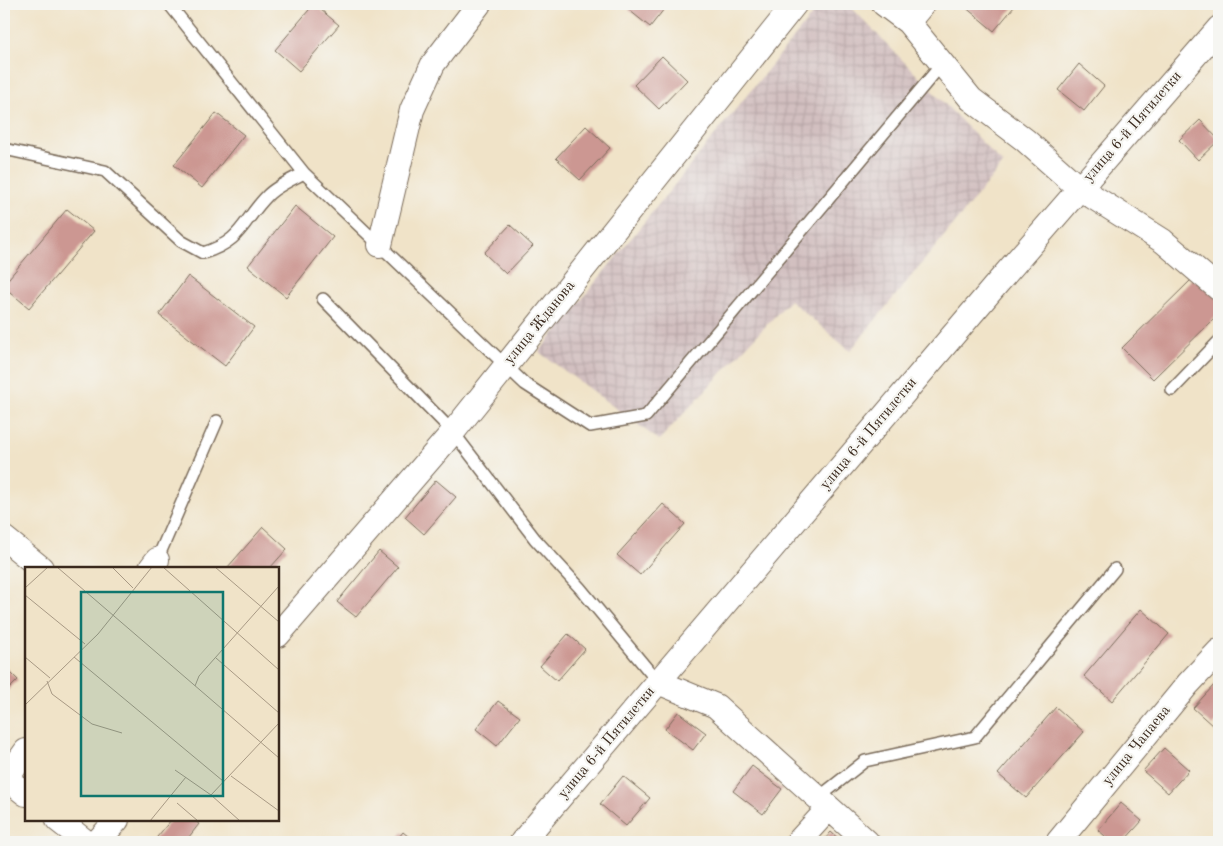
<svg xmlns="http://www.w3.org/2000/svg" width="1223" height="846" viewBox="0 0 1223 846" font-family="'Old Standard TT',serif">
  <defs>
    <pattern id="industrial-grid" width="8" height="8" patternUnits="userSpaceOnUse" patternTransform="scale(1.25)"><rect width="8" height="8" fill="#d2bfc0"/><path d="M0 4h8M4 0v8" fill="none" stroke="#b5a4a5"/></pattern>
  </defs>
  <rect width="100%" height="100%" fill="#f6f6f2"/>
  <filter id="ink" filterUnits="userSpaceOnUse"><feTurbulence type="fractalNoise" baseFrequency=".02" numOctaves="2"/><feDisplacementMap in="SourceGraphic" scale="10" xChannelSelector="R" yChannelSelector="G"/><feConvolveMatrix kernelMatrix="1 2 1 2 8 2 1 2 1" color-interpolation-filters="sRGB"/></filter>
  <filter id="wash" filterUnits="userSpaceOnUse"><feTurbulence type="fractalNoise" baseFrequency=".0096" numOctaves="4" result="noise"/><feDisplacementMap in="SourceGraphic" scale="20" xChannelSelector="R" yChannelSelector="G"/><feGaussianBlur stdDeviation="1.12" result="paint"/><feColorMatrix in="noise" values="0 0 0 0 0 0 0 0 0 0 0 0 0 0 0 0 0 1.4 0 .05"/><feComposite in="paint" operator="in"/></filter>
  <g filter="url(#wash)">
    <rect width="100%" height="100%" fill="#f0e3c8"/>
    <path fill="url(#industrial-grid)" d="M821 4H848L1003 164 850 351 790 300 659 440 539 352Z"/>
    <g id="blocks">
      <path fill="#cc9792" d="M314 4 339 25 299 71 275 50Z
        M634 4H668L650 27 629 10Z
        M965 4H1009L1014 7 994 31 964 6Z
        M662 56 687 80 659 109 634 85Z
        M1079 64 1104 86 1084 111 1058 90Z
        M216 113 244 135 202 188 174 165Z
        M1200 120 1219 140 1198 160 1179 140Z
        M586 126 610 148 580 180 556 158Z
        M295 206 333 237 286 297 248 266Z
        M67 209 94 231 29 308 4 287V284Z
        M510 225 533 246 506 274 484 253Z
        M188 276 254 327 225 366 159 315Z
        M1195 276 1219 300V314L1153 379 1122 348Z
        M436 480 456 497 424 534 405 517Z
        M663 504 685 524 640 575 617 555Z
        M263 527 287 549 270 568H227Z
        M379 551 398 567 356 617 337 602Z
        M1141 609 1169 634 1112 701 1084 676Z
        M568 634 585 649 557 681 540 666Z
        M4 666 18 680 4 694Z
        M1215 684 1219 688V719L1213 726 1193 708Z
        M498 701 520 717 497 746 476 729Z
        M1056 707 1084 732 1026 798 998 774Z
        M678 712 706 733 693 750 665 729Z
        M1164 748 1189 770 1168 793 1143 771Z
        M752 766 782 789 763 814 733 791Z
        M623 776 650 798 626 826 600 804Z
        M1121 803 1142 821 1123 842H1112L1098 830Z
        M171 820H193L199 824 185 842H153Z
        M403 832 415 842H395Z
        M831 832 842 842H822Z"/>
    </g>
  </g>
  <g filter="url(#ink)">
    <use href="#blocks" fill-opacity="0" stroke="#7a6b5a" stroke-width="1"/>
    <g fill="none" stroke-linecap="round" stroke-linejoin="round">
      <defs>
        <path id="service" d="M169 4 304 173 525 384 590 426 646 416 942 64
          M4 149 105 171 181 241 203 253C243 241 242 221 268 195 277 186 293 179 304 173
          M323 299 453 432 535 539 580 588 658 682
          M1172 390 1219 341
          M157 560 217 421
          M818 798 865 761 975 737 1115 569"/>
        <path id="minor" d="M884 4 908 22 971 99 1025 140 1079 188 1163 241 1219 289
          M908 22 923 4
          M380 245 412 110 433 64 479 4
          M4 538 41 568
          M151 568 157 560
          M278 635 453 432 795 4
          M658 682 716 706 867 842
          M7 779 26 794
          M4 782 26 751
          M58 820 86 842
          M97 842 117 820
          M522 842 995 286 1219 28
          M798 842 829 808
          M1058 842 1188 684 1219 651"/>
      </defs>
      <use href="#service" stroke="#7a6b5a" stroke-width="14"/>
      <use href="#minor" stroke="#7a6b5a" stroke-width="26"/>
      <use href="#service" stroke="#fff" stroke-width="11"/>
      <use href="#minor" stroke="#fff" stroke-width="24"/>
    </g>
  </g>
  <g text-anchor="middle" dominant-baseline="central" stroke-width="4.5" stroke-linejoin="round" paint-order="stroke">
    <g font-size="15" fill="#3b2a1e" stroke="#f6f6f2">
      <text transform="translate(1133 127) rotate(-49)">улица 6-й Пятилетки</text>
      <text transform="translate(540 323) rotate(-51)">улица Жданова</text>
      <text transform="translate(869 434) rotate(-50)">улица 6-й Пятилетки</text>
      <text transform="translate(607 743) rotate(-50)">улица 6-й Пятилетки</text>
      <text transform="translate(1137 746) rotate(-51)">улица Чапаева</text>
    </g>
  </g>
  <g transform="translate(25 567)">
    <rect width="254" height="254" fill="#f0e3c8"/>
    <path fill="none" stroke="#a89984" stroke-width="1" d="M32 0 254 191M87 0 108 21M138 0 254 103M190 0 254 55M0 21 23 0M0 28 60 77M0 90 25 111M49 90 198 214M191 91 254 146M22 114 27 127 67 157 97 166M170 119 174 109 254 19M0 138 73 67 127 0M150 203 186 228 215 254M206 209 254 244M186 228 254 156M152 236 173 254M125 254 161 210"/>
    <path fill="#0f766e" fill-opacity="0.15" stroke="#0f766e" stroke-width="2.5" d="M56 25H198V229H56Z"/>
    <rect width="254" height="254" fill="none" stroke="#3b2a1e" stroke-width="2.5"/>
  </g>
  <rect width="1223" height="846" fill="none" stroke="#f6f6f2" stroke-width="20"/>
</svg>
